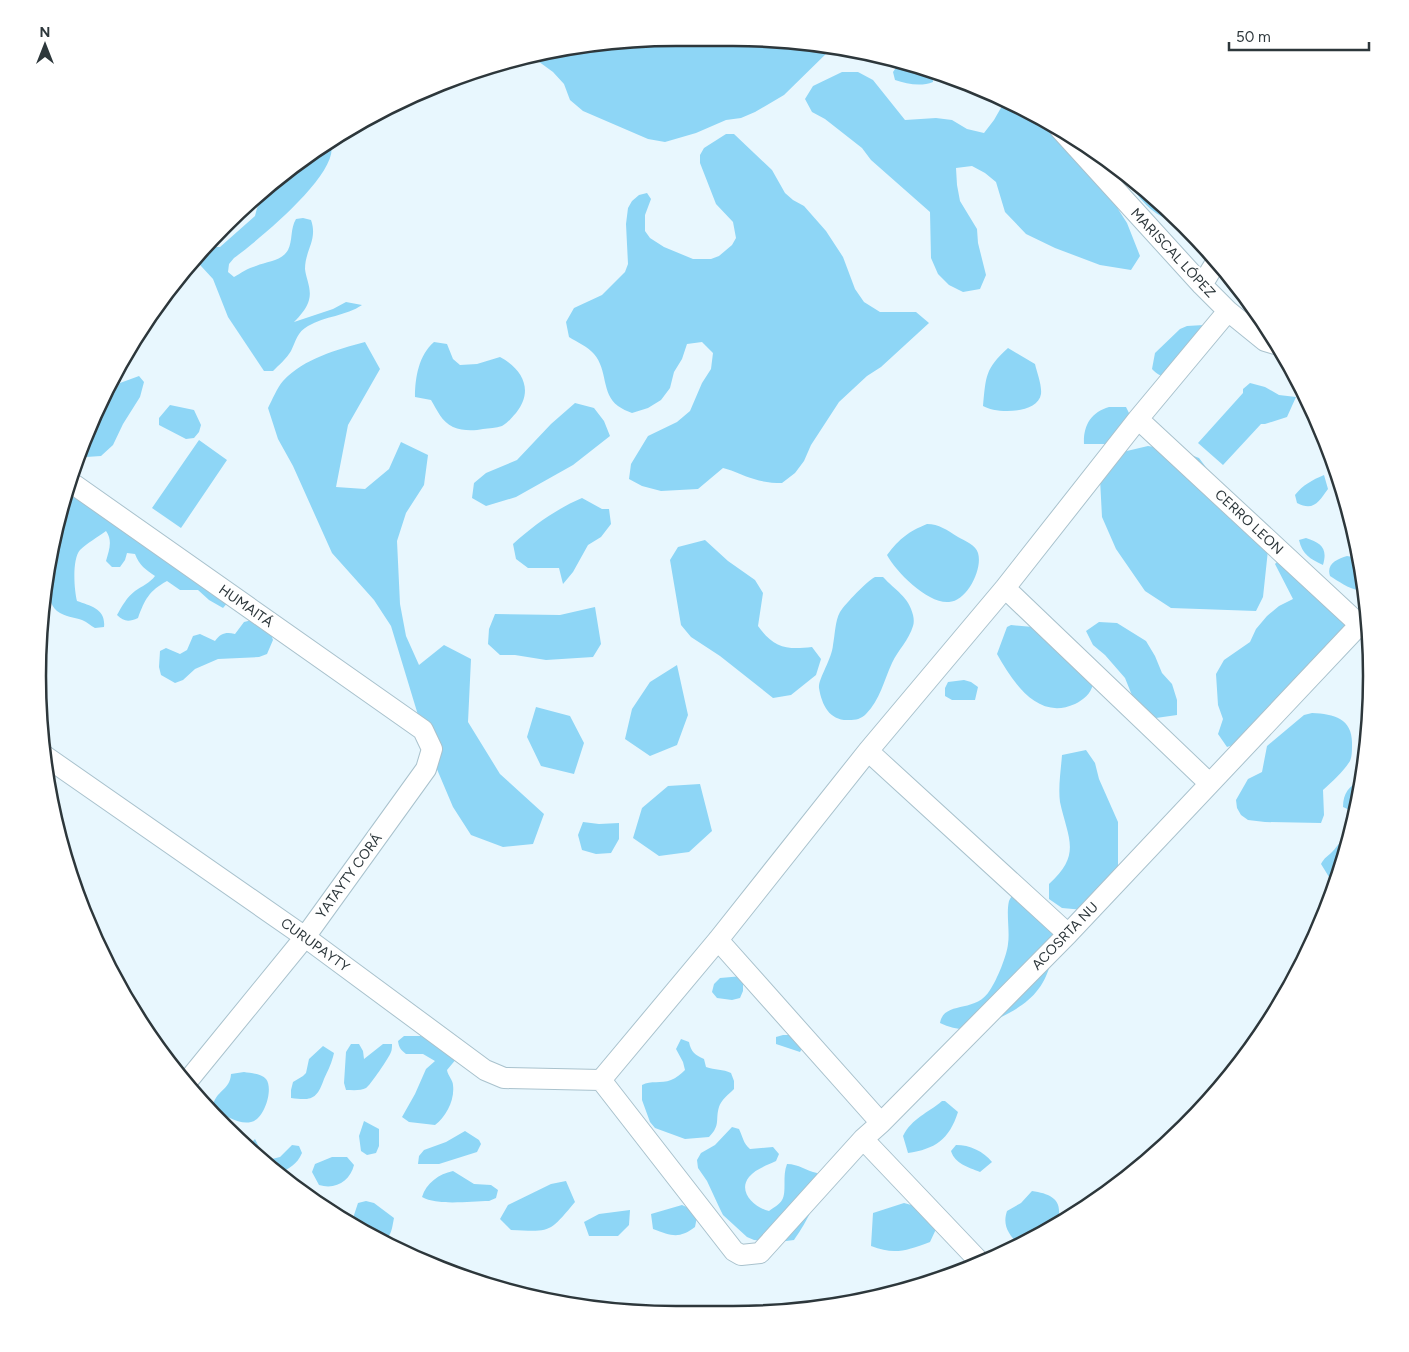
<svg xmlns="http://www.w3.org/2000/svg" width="1409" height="1352" viewBox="0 0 1409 1352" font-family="Figtree,sans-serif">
  <rect width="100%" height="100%" fill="#e8f7fe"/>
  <path fill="#8ed6f6" d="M676 38 816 43 833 47 784 95 755 112 741 118 726 120 696 133 665 142 648 139 583 111 570 100 564 84 553 72 531 56 551 50Z
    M903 63 932 70 933 82C921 87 907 84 895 80L893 72 898 65Z
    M842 72H858L873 80 905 120 936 118 952 120 967 129 984 133 994 120 1002 106 999 99 1052 123 1068 134 1112 193 1118 209 1127 223 1140 256 1131 270 1100 265 1055 248 1026 234 1005 212 996 182 985 173 972 166 956 168 957 185 960 201 977 229 978 243 986 275 980 289 963 292 949 285 938 274 931 258 930 212 871 160 862 148 825 119 812 112 805 99 813 86Z
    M726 134H734L772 170 785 193 793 200 804 206 826 231 843 257 855 289 864 302 880 312H916L929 323 881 367 867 376 839 402 811 445 804 461 795 473 782 483C772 483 763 482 754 479 743 476 735 471 723 468L698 489 661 491 642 486 629 479 631 464 648 436 677 422 690 411 702 383 711 369 713 353 702 342 687 344 682 359 674 372 670 388 661 400 648 408 632 413C627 411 622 409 618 406 601 393 608 370 594 354 588 347 577 342 569 337L566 322 574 308 602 295 625 272 628 264 626 224 628 208 632 201 639 195 647 193 651 199 645 215V231L650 238 664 247 693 259H711L719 256 732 245 736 238 733 222 716 204 700 163V155L704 148Z
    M331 144C340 174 257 241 234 258L229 264 228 272 234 277C241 273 248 268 256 266 267 261 281 262 288 250 293 240 290 229 296 219L303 218 311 220C318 240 305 250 305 269 306 279 312 289 309 300 307 308 300 316 294 322L333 309 346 302 362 305C346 316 325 316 308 326 297 332 296 341 291 351 287 358 279 365 273 371H264L228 317 213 279 201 266 196 260V255L208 244 212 247H220L255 216 257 208 266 194 273 191 294 165Z
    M1125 175 1154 196 1179 223C1151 216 1138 198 1125 175Z
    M1204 325C1202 327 1200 329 1198 331 1188 343 1176 395 1152 369L1155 353 1180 329 1187 326Z
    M365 342 380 369 348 425 336 487 365 489 389 469 401 442 428 455 424 485 406 513 397 541 400 604 406 636 419 665 444 645 471 659 468 722 500 774 544 814 533 844 503 847 471 835 453 807 428 748 391 626 374 600 332 553 293 466 278 439 268 408C272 400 277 388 283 381 305 358 336 350 365 342Z
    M434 342 447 344 453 359 460 365 477 364 500 357C523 369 534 391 516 413 512 417 508 423 502 426 496 428 489 428 483 429 474 431 462 431 453 427 442 422 437 410 431 400L415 397C415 377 419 355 434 342Z
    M1008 348 1035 364C1037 373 1042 385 1041 394 1038 414 996 414 983 406 986 376 985 369 1008 348Z
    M139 376 144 382 140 397 123 424 113 445 101 456 86 457 80 452 97 417 120 383Z
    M1250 383 1265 387 1279 395 1296 397 1287 417 1265 424H1261L1223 465 1198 443 1243 393V389Z
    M575 403 594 408 604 421 610 436 573 465 516 497 486 506 472 498 474 483 486 473 517 460 551 424Z
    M170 405 194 410 201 425 199 432 194 438 186 439 159 425V418Z
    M1109 407H1126L1133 421 1117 444H1084C1083 426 1091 412 1109 407Z
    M199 440 227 460 181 528 152 508Z
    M1148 446 1181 451 1199 458 1268 550 1263 597 1256 611 1171 608 1145 591 1116 549 1102 517 1099 460 1114 454Z
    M1324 475 1328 489C1319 501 1314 512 1297 503L1295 495C1303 485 1312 480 1324 475Z
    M67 490 229 601 223 608 209 600 198 590H180L167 581C149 591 145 599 138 618 129 622 124 622 117 615 122 606 127 597 135 591 142 586 150 583 155 576 146 570 139 565 135 554L127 553 125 560 120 567H112L106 561C109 550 113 541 106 531 98 537 87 543 80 550 72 559 74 589 77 601 91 606 106 609 104 627L95 628C91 626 87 622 82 620 74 617 65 617 57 611 35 593 61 515 67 490Z
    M582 498 602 509H609L611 524 601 537 588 545 573 572 563 584 559 568H528L516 559 513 544C533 526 556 509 582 498Z
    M927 524C939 524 947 530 958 537 965 541 976 545 978 553 983 569 967 601 949 602 928 604 896 572 887 555 900 538 908 532 927 524Z
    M1306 538C1321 543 1328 548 1323 565 1310 559 1302 554 1299 540Z
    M705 540 728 561 755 580 763 593 758 626C774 648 786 650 812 647L821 659 816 675 791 695 773 698 720 656 691 637 681 625 670 560 678 547Z
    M1286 552 1355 616 1242 742 1227 747 1218 734 1223 719 1218 705 1216 674 1224 660 1250 642 1256 629 1267 616 1279 606 1293 599 1275 564Z
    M1347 556 1358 558 1362 588 1358 590C1349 589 1338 581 1330 576 1326 564 1337 559 1347 556Z
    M875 577H883C895 590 909 597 913 615 914 619 914 623 913 626 909 640 898 650 892 663 884 680 880 700 866 714 861 719 856 720 849 720 830 721 822 706 819 688 818 679 832 659 833 645 835 635 835 621 840 612 846 603 866 582 875 577Z
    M595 607 601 644 593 657 546 660 515 655H500L488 644 489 629 495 614 560 615Z
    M252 620 267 623 273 640 267 654 259 657 218 659 195 669 183 680 175 683 161 675 159 667 160 651 166 648 180 654 187 650 193 636 200 634 215 641C221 633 226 632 235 634L244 622Z
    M1099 622 1117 623 1146 641 1155 656 1162 673 1172 684 1177 700V715L1142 720 1125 678 1105 655 1093 645 1086 631Z
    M1011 625 1033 627 1093 684C1091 694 1083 700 1075 704 1037 721 1013 682 997 654L1007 627Z
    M677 665 688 715 677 745 650 756 625 739 632 709 650 682Z
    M964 680 971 682 978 687 975 700H952L945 696V688L948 682Z
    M536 707 570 716 584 743 574 774 541 766 527 737Z
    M1312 713C1335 714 1353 719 1352 745 1352 750 1352 757 1350 761 1343 772 1332 782 1323 790L1324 815 1321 823 1265 822 1248 820 1241 815 1237 808 1236 800 1248 779 1262 772 1267 746 1304 715Z
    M1086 750 1095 763 1099 779 1118 822V869L1095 911 1062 908 1049 899V884C1082 854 1068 839 1060 802 1058 787 1061 769 1062 755Z
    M1361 780 1354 812 1343 807C1343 793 1349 786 1361 780Z
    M700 784 712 831 689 852 659 856 633 838 642 808 668 786Z
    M583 822 599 824 619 823V839L611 853 596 854 582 850 578 835Z
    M1349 834 1338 881 1336 885 1329 877 1321 864C1324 858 1328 856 1332 852 1338 846 1341 839 1349 834Z
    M1015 892C1026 904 1043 918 1052 931 1056 938 1054 950 1052 957 1043 1001 1015 1010 979 1028 966 1031 952 1029 940 1023 944 1000 976 1014 990 990 997 980 1007 955 1008 944 1010 931 1006 913 1009 901 1010 898 1013 895 1015 892Z
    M743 976V991L740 998 732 1000 717 998 712 992 714 984 720 978Z
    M783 1035H793L804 1045 800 1052 776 1044V1037Z
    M404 1036H421L457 1058 447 1070C448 1076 453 1080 453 1085 455 1100 446 1117 435 1125L409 1122 402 1117 415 1094 426 1069 435 1061 423 1054H406C401 1050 399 1048 398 1041Z
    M681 1039 689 1042C691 1052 695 1055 704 1059L706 1067C715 1070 723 1069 731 1073L734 1081V1089C729 1094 721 1100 719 1107 715 1120 721 1125 709 1137L685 1139 655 1128 650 1122 642 1100V1085C651 1080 661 1084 671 1080 676 1078 681 1074 685 1070L683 1062 676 1049Z
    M351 1044H359L363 1051 364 1059 383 1044H392C392 1046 392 1050 391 1052 390 1056 369 1087 366 1088 361 1091 352 1090 346 1090L344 1083 346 1052Z
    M323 1046 334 1053 333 1057C331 1065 327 1072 324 1079 317 1099 312 1101 291 1098V1090L293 1082 303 1076 306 1073 309 1059Z
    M244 1072C251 1073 262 1074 266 1079 274 1089 264 1120 251 1122 239 1125 225 1115 215 1110L212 1108C216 1089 230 1091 231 1074Z
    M942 1101H945L958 1112C949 1140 935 1149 908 1153L903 1136C912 1118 928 1113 942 1101Z
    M364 1121 379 1129V1146L376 1153 367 1155 361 1151 359 1136Z
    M732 1127 739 1129C743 1137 743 1143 750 1149L773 1147 779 1154 776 1161C768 1165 755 1169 749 1177 737 1192 755 1208 769 1211 773 1208 780 1204 782 1200 787 1192 782 1176 787 1164 799 1164 806 1171 817 1173 818 1175 820 1178 820 1180 822 1195 803 1228 794 1240L778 1242 754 1240 747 1237 723 1215 720 1209 707 1181 698 1168 697 1160 701 1153 715 1145Z
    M465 1131 479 1140 481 1144 477 1152 439 1164H418L419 1156 424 1150 446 1142Z
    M255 1139 260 1149 272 1159 280 1157 292 1145 299 1146 302 1153C297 1165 289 1168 278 1174L248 1146Z
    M956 1145C970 1145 983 1151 992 1162L980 1172C968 1167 955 1164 951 1151Z
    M332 1157H347L354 1165C350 1181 336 1190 319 1185L312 1172 315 1164Z
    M453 1171 474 1184 491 1185 498 1190 496 1198 489 1201C470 1201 438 1206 422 1197 426 1183 439 1174 453 1171Z
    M566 1181 575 1202C549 1233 551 1232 511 1230L500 1219 508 1205 551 1184Z
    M1032 1191C1053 1194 1064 1201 1057 1223L1020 1246C1009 1235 1002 1226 1007 1211L1021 1203Z
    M366 1201 374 1203 394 1218C392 1227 392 1238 382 1241L348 1221 353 1218 358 1203Z
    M904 1203 937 1212V1227L930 1242C906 1251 894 1255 871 1246L873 1213Z
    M682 1205 698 1212 695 1227C679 1239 672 1236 653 1229L651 1214Z
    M630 1210 629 1225 618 1236H589L584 1222 599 1214Z"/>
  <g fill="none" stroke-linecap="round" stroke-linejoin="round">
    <defs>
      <path id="minor" d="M1060 129 1202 285 1228 311 1265 341 1275 344
        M1202 285 1216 262
        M1138 419 1360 625
        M69 481 423 730 432 749 426 769 305 937 186 1083
        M1005 588 1209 783
        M868 751 1068 934
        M45 756 305 937 485 1070 504 1078 601 1080
        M718 940 881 1123
        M601 1080 734 1251 741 1255 760 1253 863 1139 881 1123 1068 934 1367 617
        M601 1080 718 940 868 751 1005 588 1138 419 1228 311
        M863 1139 980 1262"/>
    </defs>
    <use href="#minor" stroke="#a9c2cd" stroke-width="22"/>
    <use href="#minor" stroke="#fff" stroke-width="20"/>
  </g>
  <g text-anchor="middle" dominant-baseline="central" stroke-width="5" stroke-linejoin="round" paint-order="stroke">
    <g font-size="14" fill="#2d373b" stroke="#fff">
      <text transform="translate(1173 253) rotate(47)">MARISCAL LÓPEZ</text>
      <text transform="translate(1249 522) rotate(43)">CERRO LEON</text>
      <text transform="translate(246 606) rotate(35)">HUMAITÁ</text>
      <text transform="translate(349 876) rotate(-54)">YATAYTY CORÁ</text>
      <text transform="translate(1065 936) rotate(-46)">ACOSRTA NU</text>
      <text transform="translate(315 945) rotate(36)">CURUPAYTY</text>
    </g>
  </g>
  <path d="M0 0H1409V1352H0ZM676 46H733A630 630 0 0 1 1363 676V676A630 630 0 0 1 733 1306H676A630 630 0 0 1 46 676V676A630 630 0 0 1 676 46Z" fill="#fff" fill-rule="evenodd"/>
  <path fill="none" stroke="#2d373b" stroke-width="2.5" d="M676 46H733A630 630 0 0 1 1363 676V676A630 630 0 0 1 733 1306H676A630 630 0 0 1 46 676V676A630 630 0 0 1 676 46Z"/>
  <g transform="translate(45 45)" stroke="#ffffff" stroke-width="4" paint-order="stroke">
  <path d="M0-4L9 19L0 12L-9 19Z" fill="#2d373b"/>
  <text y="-8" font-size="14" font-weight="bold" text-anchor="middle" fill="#2d373b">N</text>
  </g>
  <path d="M1229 42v8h140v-8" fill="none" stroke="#2d373b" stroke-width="2.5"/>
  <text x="1236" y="42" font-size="15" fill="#2d373b" stroke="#ffffff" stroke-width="4" paint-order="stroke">50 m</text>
</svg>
